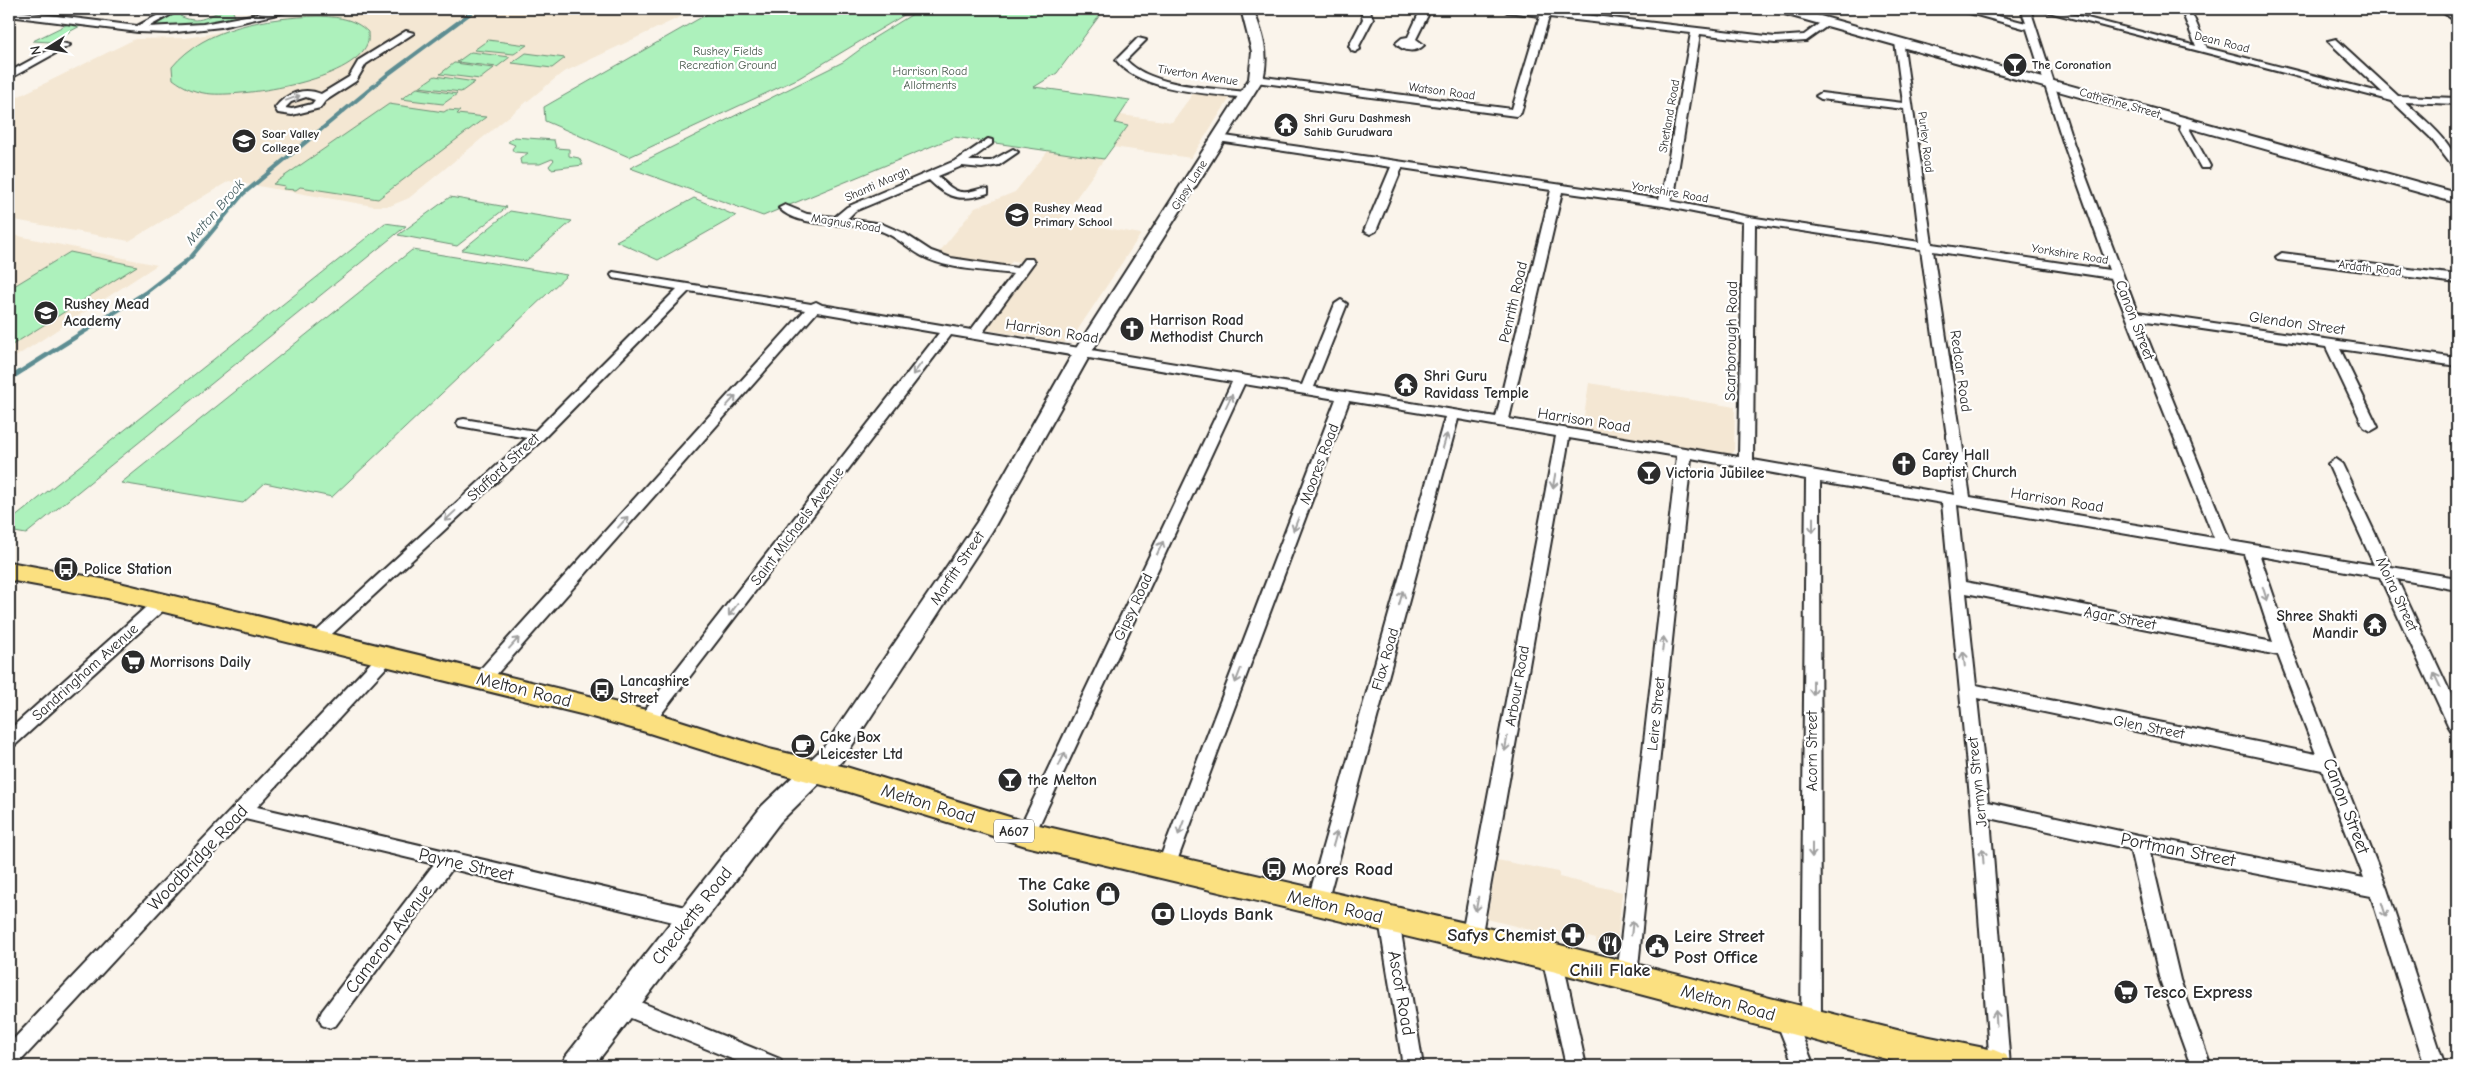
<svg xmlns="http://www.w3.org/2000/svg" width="2466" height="1075" viewBox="0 0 2466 1075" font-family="'Comic Neue',sans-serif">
  <rect width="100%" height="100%" fill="#faf4eb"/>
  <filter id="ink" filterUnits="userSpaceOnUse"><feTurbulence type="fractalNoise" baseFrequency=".02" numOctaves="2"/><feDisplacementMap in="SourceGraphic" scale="10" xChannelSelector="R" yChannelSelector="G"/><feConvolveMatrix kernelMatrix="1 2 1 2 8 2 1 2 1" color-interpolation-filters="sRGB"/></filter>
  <g filter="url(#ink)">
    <path fill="#f4e7d3" d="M322 9H697L562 73 409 198 390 206H373L229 181 129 241 9 219V101L135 39 186 38 210 34Z
      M1194 92 1230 98 1191 158 1113 147 1060 220 1141 234 1071 340 1067 339 1064 343 982 329 1029 263 1013 261 1007 266 1000 267 936 256 975 208 1015 192 1048 151 1130 100 1121 115 1172 122Z
      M9 234 157 265 9 361Z
      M1589 383 1735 407 1734 452 1728 455 1582 430Z
      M1497 860 1559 872V877L1622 892 1617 946 1606 945V942L1603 941V944L1596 943V939L1588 937 1587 940 1580 939V935H1576V937L1561 931 1560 934 1551 932V935L1487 919Z"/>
    <path fill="#adf1bc" stroke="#6c8e74" d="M182 9H192L180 16C204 28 212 9 232 9L237 22 148 30Z
      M716 9H914L799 78 629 157 545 121 544 107Z
      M921 9H1086L1103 11 1057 73 1034 87 1130 100 1115 123 1128 126 1104 159 954 137 763 216 630 168 843 62 873 40 872 39Z
      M318 16C337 17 354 18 368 32 368 36 369 41 367 44 352 81 247 96 212 94 196 93 185 88 173 79L172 67C206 26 267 18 318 16Z
      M72 22 86 23 50 42 33 41Z
      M488 40 527 45 514 54 474 50Z
      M471 52 510 57 497 67 457 62Z
      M526 53 565 58 552 68 512 63Z
      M454 63H455L494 68 480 79 440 74Z
      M435 76 475 82 461 92 419 87Z
      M417 88 457 94 443 104 401 99Z
      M389 104 444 112 447 110 460 111 457 114 486 117 378 199 300 187 296 190 283 189 285 186 273 184Z
      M514 137 554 140 556 148 569 149V156L579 158 583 165 551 169 549 166 554 160 552 159 540 164H521L520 159 528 153 514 152 512 149 515 145 508 142Z
      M450 197 507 207 457 246 398 235Z
      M694 198 736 216 658 260 616 241Z
      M510 211 572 221 526 261 462 250Z
      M385 223 406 226 26 534 9 531V522Z
      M412 250 567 275 332 497 265 483 243 503 121 483Z
      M70 252 137 266 9 347V289Z"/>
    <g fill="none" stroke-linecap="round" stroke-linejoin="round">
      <path stroke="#5d8d92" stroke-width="4" d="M184 263 191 257 243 194 387 75 476 9"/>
      <path stroke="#5d8d92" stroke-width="4.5" d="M9 379 145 293 185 262"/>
      <defs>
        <path id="street" d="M170 9H181L148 27 203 24 283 9H299L221 27 167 33 138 32 9 16V10L137 26Z
          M1360 9H1369L1373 19 1359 46 1360 49 1355 52 1352 51 1349 46 1363 19Z
          M1421 9H1431L1416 39 1424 45C1416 53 1403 52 1396 43L1402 38 1408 37Z
          M1503 9H1551V11L1775 37 1804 35 1824 20H1830V24L1806 41 1775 43 1700 34 1675 190 1670 201 1749 217 1920 242 1904 109 1821 99 1816 96 1821 93 1903 103 1895 42 1903 40 1932 244 2109 270 2064 145 2027 29 1955 9H1970L2026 23 2021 9H2030L2074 145 2137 312 2457 358V366L2340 349 2378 427 2371 431 2364 427 2326 347 2140 320 2230 541 2374 565 2328 464 2335 459 2342 464 2391 567 2457 578V590L2397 579 2457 707V732L2451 730 2448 725 2380 577 2260 556 2292 650 2387 889 2445 1066H2425L2371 896 2150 853 2180 980 2211 1066H2191L2160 980 2130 849 1990 818 2010 1066H1990L1971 808 1942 503 1820 482 1821 1026 1818 1033 1811 1036 1804 1033 1801 1026 1806 479 1691 458 1637 976 1634 983 1627 985 1620 983 1617 976 1677 456 1569 438 1481 939 1478 945 1471 948 1464 945 1461 939 1556 436 1458 419 1327 903 1324 909 1317 911 1310 909 1307 903 1445 417 1349 401 1174 869 1172 875 1165 877 1158 875 1156 869 1336 399 1244 384 1035 834 1032 840 1026 842 1020 840 1017 834 1232 382 951 335 652 726 646 728 640 726 637 721 640 716 939 333 817 312 488 684 482 685 476 684 474 679 476 674 805 310 689 291 543 439 320 645 314 647 308 645 306 641 527 438 459 426 457 423 459 420 464 419 535 431 677 289 613 278 611 275 613 272 811 304 816 302 822 305 971 330 1013 274C984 270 948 270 922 256 906 247 894 234 875 229 849 222 799 229 779 208L785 205 807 214 835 217 847 207 957 160 988 139 992 140V144L969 161H991L1013 149 1018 152 999 165 982 168 962 166 938 176C948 186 957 196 972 191 978 190 982 187 988 189V193C962 202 948 199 929 180L855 211 847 219 882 224 905 234 931 251 951 258 1017 268 1024 259H1032L1034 262 983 332 1302 385 1335 304 1341 300 1347 304 1314 387 1496 417 1551 190 1402 168 1376 231 1370 234 1364 231 1391 167 1218 141 1213 138 1218 135 1659 199 1663 190 1691 33 1549 17 1521 113 1516 116 1256 82 1251 79 1256 76 1512 109 1540 16 1507 12ZM1562 192 1663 206 1743 222 1739 457 1509 419ZM1755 224 1921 249 1955 495 1753 460ZM1933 251 2111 278 2214 538 1970 497ZM1957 505 2244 554 2273 642 1965 582ZM1966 593 2278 655 2316 754 1976 685ZM1977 698 2322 770 2364 878 2138 835 1988 802Z
          M2037 9H2052L2196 46 2181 9H2190L2207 48 2383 93 2328 41 2336 39 2398 96 2457 98V104L2405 102C2422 118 2457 144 2457 168L2453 167 2430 137 2392 101Z
          M2438 9H2449L2457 15V22Z
          M406 31 414 33 366 64 356 81 325 101 320 108 292 115 278 113 275 108C286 93 304 87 321 94L349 77 359 60ZM306 97 315 100 312 104 292 109 285 108 291 102Z
          M1138 38 1146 40 1126 60C1151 87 1211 88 1246 92L1251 95 1246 98C1208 93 1141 92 1116 60Z
          M62 43 70 45 9 79V72Z
          M2187 119 2192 122 2190 130 2210 166 2209 168H2201L2180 130 2182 122Z
          M2282 253 2457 275V283L2278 260 2276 257Z
          M161 597 167 599 169 603 167 607 15 745 9 747V730L155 599Z
          M386 651 392 653 394 657 392 661 257 807 690 908 697 911 700 917 697 923 690 926 452 869 336 1025 329 1028 322 1025 319 1018 322 1011 434 864 245 819 16 1066H9V1044L380 653Z
          M1389 911 1396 914 1399 920 1423 1066H1403L1379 920 1382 914Z
          M1552 948 1559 951 1562 957 1586 1066H1566L1542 957 1545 951Z
          M623 995 780 1059 783 1066H749L616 1012 613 1005 616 998Z
          M1785 1008 1792 1011 1814 1066H1794L1775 1018 1778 1011Z"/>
        <path id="secondary" d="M1241 9H1253C1262 32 1270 54 1263 79L1091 353 992 531 842 761 780 822 594 1066H561L566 1056 762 806 824 747 977 522 1073 353 1249 79 1252 52Z
          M1776 9H1795L2457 193V203L1777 12Z"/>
        <path id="primary" d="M9 562 107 580 585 695 646 710 769 749 846 767 1026 822 1552 943 1905 1032 1994 1050 2006 1055 2011 1066H1917L1905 1064 1552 971 1026 846 846 791 769 771 646 732 585 715 107 598 9 580Z"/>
      </defs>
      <use href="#street" stroke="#2b2b2b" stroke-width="4"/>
      <use href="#secondary" stroke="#2b2b2b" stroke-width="4"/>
      <use href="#primary" stroke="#2b2b2b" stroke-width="4"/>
      <use href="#street" fill="#fff" fill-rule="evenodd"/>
      <use href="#secondary" fill="#fff" fill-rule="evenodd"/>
      <use href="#primary" fill="#fbe080" fill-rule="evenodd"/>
    </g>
    <defs><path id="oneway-shaft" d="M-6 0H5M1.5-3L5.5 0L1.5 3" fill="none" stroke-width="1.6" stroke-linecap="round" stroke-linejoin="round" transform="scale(1.25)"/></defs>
    <g stroke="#a0a0a0">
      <use href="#oneway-shaft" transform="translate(293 98) rotate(-20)"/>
      <use href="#oneway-shaft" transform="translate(917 369) rotate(127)"/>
      <use href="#oneway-shaft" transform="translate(731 401) rotate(-48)"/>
      <use href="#oneway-shaft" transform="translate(1229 401) rotate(-65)"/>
      <use href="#oneway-shaft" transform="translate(1445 441) rotate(-74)"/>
      <use href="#oneway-shaft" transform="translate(1554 481) rotate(100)"/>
      <use href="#oneway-shaft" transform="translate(450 516) rotate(137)"/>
      <use href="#oneway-shaft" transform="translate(623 522) rotate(-48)"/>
      <use href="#oneway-shaft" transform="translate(1296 524) rotate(111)"/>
      <use href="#oneway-shaft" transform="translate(1813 525) rotate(90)"/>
      <use href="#oneway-shaft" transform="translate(1160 548) rotate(-65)"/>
      <use href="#oneway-shaft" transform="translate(2265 594) rotate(72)"/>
      <use href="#oneway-shaft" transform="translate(1401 598) rotate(-74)"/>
      <use href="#oneway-shaft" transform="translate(733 610) rotate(127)"/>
      <use href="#oneway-shaft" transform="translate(514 643) rotate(-48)"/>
      <use href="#oneway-shaft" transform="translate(1663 644) rotate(-84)"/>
      <use href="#oneway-shaft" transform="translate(1964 659) rotate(-96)"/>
      <use href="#oneway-shaft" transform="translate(1238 676) rotate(111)"/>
      <use href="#oneway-shaft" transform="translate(2437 680) rotate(-115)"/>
      <use href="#oneway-shaft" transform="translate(1813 688) rotate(90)"/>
      <use href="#oneway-shaft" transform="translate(1506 744) rotate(100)"/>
      <use href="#oneway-shaft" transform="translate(1062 759) rotate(-65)"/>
      <use href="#oneway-shaft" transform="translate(1181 828) rotate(111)"/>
      <use href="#oneway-shaft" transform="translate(1335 839) rotate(-74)"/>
      <use href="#oneway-shaft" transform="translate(1812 850) rotate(90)"/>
      <use href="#oneway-shaft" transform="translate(1983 856) rotate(-94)"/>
      <use href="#oneway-shaft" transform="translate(1477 904) rotate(100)"/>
      <use href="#oneway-shaft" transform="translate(2384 910) rotate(72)"/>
      <use href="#oneway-shaft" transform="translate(1632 928) rotate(-84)"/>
      <use href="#oneway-shaft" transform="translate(1996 1018) rotate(-94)"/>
    </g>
  </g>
  <defs>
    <symbol id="bar-disc" viewBox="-11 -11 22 22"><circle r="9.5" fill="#2b2b2b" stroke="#fff"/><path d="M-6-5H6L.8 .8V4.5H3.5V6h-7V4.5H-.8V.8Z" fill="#fff"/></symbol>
    <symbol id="temple-disc" viewBox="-11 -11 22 22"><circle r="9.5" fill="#2b2b2b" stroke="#fff"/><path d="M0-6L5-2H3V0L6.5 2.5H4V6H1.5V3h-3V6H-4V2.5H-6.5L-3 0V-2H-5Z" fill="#fff"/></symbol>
    <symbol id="school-disc" viewBox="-11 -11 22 22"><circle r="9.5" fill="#2b2b2b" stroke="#fff"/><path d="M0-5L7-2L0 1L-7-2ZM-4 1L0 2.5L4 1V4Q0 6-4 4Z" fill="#fff"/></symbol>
    <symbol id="church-disc" viewBox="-11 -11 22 22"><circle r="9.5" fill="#2b2b2b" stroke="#fff"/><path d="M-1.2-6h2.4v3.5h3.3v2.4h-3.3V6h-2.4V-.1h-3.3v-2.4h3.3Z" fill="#fff"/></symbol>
    <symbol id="bus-disc" viewBox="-11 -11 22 22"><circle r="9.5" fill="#2b2b2b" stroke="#fff"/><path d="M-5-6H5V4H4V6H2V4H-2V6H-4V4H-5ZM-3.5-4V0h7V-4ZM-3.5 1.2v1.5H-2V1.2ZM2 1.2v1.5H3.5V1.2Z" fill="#fff"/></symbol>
    <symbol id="supermarket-disc" viewBox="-11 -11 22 22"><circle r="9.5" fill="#2b2b2b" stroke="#fff"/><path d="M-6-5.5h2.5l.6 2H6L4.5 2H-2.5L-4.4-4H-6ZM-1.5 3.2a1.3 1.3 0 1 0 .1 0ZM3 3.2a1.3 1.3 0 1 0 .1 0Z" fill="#fff"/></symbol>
    <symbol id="cafe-disc" viewBox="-11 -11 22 22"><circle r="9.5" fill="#2b2b2b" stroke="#fff"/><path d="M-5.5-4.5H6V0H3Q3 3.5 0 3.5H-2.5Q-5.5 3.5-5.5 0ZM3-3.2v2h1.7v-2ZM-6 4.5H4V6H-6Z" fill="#fff"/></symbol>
    <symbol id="shop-disc" viewBox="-11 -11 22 22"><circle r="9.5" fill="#2b2b2b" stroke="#fff"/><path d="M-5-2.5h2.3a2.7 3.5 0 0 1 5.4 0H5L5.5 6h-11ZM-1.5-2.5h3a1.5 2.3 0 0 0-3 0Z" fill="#fff"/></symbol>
    <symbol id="bank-disc" viewBox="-11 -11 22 22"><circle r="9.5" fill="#2b2b2b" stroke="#fff"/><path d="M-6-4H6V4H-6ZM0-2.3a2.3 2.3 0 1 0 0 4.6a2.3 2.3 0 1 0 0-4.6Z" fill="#fff"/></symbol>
    <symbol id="pharmacy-disc" viewBox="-11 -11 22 22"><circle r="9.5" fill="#2b2b2b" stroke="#fff"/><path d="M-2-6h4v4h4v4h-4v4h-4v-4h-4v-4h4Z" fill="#fff"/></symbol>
    <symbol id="restaurant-disc" viewBox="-11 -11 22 22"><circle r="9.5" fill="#2b2b2b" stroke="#fff"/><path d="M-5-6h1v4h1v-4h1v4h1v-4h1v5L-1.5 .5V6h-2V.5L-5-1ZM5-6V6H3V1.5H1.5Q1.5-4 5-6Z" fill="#fff"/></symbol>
    <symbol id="civic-disc" viewBox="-11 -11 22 22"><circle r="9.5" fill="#2b2b2b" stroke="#fff"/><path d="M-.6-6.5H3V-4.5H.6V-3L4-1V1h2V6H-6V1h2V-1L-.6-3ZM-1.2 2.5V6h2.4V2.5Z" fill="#fff"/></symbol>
  </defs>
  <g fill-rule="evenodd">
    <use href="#bar-disc" x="2001" y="51" width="28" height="28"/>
    <use href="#temple-disc" x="1272" y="111" width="28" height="28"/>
    <use href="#school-disc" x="230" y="127" width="28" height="28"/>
    <use href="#school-disc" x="1003" y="201" width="28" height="28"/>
    <use href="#school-disc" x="32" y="299" width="28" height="28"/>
    <use href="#church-disc" x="1118" y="315" width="28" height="28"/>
    <use href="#temple-disc" x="1392" y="371" width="28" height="28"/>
    <use href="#church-disc" x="1890" y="450" width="28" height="28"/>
    <use href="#bar-disc" x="1635" y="459" width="28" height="28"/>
    <use href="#bus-disc" x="52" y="555" width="28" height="28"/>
    <use href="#temple-disc" x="2361" y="611" width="28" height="28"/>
    <use href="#supermarket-disc" x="119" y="648" width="28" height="28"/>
    <use href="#bus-disc" x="588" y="676" width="28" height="28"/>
    <use href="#cafe-disc" x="789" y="732" width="28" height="28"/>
    <use href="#bar-disc" x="996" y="766" width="28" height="28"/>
    <use href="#bus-disc" x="1260" y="855" width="28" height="28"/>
    <use href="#shop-disc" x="1094" y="880" width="28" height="28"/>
    <use href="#bank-disc" x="1149" y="900" width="28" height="28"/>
    <use href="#pharmacy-disc" x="1559" y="921" width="28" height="28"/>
    <use href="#restaurant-disc" x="1596" y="930" width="28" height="28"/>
    <use href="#civic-disc" x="1643" y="932" width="28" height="28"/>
    <use href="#supermarket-disc" x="2112" y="978" width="28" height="28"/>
  </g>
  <g text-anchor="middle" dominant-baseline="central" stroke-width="4.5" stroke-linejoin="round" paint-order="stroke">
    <g font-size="12" fill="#2b2b2b" stroke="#fff">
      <text transform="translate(2222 42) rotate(14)">Dean Road</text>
      <text transform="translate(1198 75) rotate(9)">Tiverton Avenue</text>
      <text transform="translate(1442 91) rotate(8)">Watson Road</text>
      <text transform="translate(2120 103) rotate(16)">Catherine Street</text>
      <text transform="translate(1669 116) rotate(-80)">Shetland Road</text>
      <text transform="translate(1926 142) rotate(83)">Purley Road</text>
      <text transform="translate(877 184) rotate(-24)">Shanti Margh</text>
      <text transform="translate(1189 185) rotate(-58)">Gipsy Lane</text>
      <text transform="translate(1670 192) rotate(10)">Yorkshire Road</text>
      <text transform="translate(846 223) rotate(9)">Magnus Road</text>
      <text transform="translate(2070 254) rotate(9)">Yorkshire Road</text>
      <text transform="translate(2370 268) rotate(7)">Ardath Road</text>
    </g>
    <g font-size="12" fill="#4c5c4f" stroke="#fff">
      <text x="728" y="51">Rushey Fields<tspan x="728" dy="14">Recreation Ground</tspan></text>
      <text x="930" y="71">Harrison Road<tspan x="930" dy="14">Allotments</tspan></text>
    </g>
    <g font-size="12" font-weight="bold" fill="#2b2b2b" stroke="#fff" text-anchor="start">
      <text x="2032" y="65">The Coronation</text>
      <text x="1304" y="118">Shri Guru Dashmesh<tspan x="1304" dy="14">Sahib Gurudwara</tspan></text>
      <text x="262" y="134">Soar Valley<tspan x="262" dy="14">College</tspan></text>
      <text x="1034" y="208">Rushey Mead<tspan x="1034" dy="14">Primary School</tspan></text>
    </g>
    <g font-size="14" font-style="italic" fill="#445c5f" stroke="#fff">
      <text transform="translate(215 212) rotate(-49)">Melton Brook</text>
    </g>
    <rect fill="#fff" stroke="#6b6b6b" stroke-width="1" x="994" y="819.5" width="40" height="23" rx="4"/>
    <g font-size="14" font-weight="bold" fill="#2b2b2b">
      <text x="1014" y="831">A607</text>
    </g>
    <g font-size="15" fill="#2b2b2b" stroke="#fff">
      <text transform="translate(1513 302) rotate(-77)">Penrith Road</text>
      <text transform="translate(2135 320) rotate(69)">Canon Street</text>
      <text transform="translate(2297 323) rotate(8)">Glendon Street</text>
      <text transform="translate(1052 331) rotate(9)">Harrison Road</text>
      <text transform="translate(1731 341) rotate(-89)">Scarborough Road</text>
      <text transform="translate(1961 371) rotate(82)">Redcar Road</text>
      <text transform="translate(1584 420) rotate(9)">Harrison Road</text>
      <text transform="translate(1319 464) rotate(-69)">Moores Road</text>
      <text transform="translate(503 467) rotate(-43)">Stafford Street</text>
      <text transform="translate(2057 500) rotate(9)">Harrison Road</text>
      <text transform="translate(797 526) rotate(-53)">Saint Michaels Avenue</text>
      <text transform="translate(957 568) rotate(-56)">Marfitt Street</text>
      <text transform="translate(2397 594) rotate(65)">Moira Street</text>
      <text transform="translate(1133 607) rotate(-65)">Gipsy Road</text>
      <text transform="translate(2120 618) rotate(11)">Agar Street</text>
      <text transform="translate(1385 659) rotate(-74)">Flax Road</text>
      <text transform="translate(85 672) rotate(-42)">Sandringham Avenue</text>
      <text transform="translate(1517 686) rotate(-80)">Arbour Road</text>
      <text transform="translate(1656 714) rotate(-84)">Leire Street</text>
      <text transform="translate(2149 727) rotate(11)">Glen Street</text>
      <text transform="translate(1812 751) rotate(-90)">Acorn Street</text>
      <text transform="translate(1977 782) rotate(-96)">Jermyn Street</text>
    </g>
    <g font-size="15" font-weight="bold" fill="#2b2b2b" stroke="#fff" text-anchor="start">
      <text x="64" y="304">Rushey Mead<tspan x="64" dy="17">Academy</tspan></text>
      <text x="1150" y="320">Harrison Road<tspan x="1150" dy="17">Methodist Church</tspan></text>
      <text x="1424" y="376">Shri Guru<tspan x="1424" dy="17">Ravidass Temple</tspan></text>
      <text x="1922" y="455">Carey Hall<tspan x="1922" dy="17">Baptist Church</tspan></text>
      <text x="1666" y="473">Victoria Jubilee</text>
      <text x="84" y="569">Police Station</text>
      <text x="2358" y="616" text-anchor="end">Shree Shakti<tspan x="2358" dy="17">Mandir</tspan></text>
      <text x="150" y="662">Morrisons Daily</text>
      <text x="620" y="681">Lancashire<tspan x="620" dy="17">Street</tspan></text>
      <text x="820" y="737">Cake Box<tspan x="820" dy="17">Leicester Ltd</tspan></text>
      <text x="1028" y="780">the Melton</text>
    </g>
    <g font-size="18" fill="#2b2b2b" stroke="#fff">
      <text transform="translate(524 690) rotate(14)">Melton Road</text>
      <text transform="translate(928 804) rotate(17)">Melton Road</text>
      <text transform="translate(2346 806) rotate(69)">Canon Street</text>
      <text transform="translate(2178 850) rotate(11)">Portman Street</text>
      <text transform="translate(198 858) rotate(-47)">Woodbridge Road</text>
      <text transform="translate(466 865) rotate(13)">Payne Street</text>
      <text transform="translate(1335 907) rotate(13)">Melton Road</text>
      <text transform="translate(692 916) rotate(-52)">Checketts Road</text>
      <text transform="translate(389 939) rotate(-53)">Cameron Avenue</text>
      <text transform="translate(1401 993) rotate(80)">Ascot Road</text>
      <text transform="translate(1728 1003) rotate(15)">Melton Road</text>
    </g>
    <g font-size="18" font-weight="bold" fill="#2b2b2b" stroke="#fff" text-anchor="start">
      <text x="1292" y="869">Moores Road</text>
      <text x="1090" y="884" text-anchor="end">The Cake<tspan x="1090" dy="21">Solution</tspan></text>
      <text x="1180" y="914">Lloyds Bank</text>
      <text x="1556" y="935" text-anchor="end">Safys Chemist</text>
      <text x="1674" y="936">Leire Street<tspan x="1674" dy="21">Post Office</tspan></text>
      <text x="1610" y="970" text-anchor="middle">Chili Flake</text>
      <text x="2144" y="992">Tesco Express</text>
    </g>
  </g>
  <rect width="2466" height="1075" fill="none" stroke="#fff" stroke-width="30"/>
  <rect x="15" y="15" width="2436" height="1045" fill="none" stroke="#2b2b2b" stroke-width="2" filter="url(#ink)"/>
  <g transform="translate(48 48) rotate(259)" stroke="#ffffff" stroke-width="4" paint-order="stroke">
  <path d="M0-4L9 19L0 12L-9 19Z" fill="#2b2b2b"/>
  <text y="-8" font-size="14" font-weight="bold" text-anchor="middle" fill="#2b2b2b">N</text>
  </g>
</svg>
